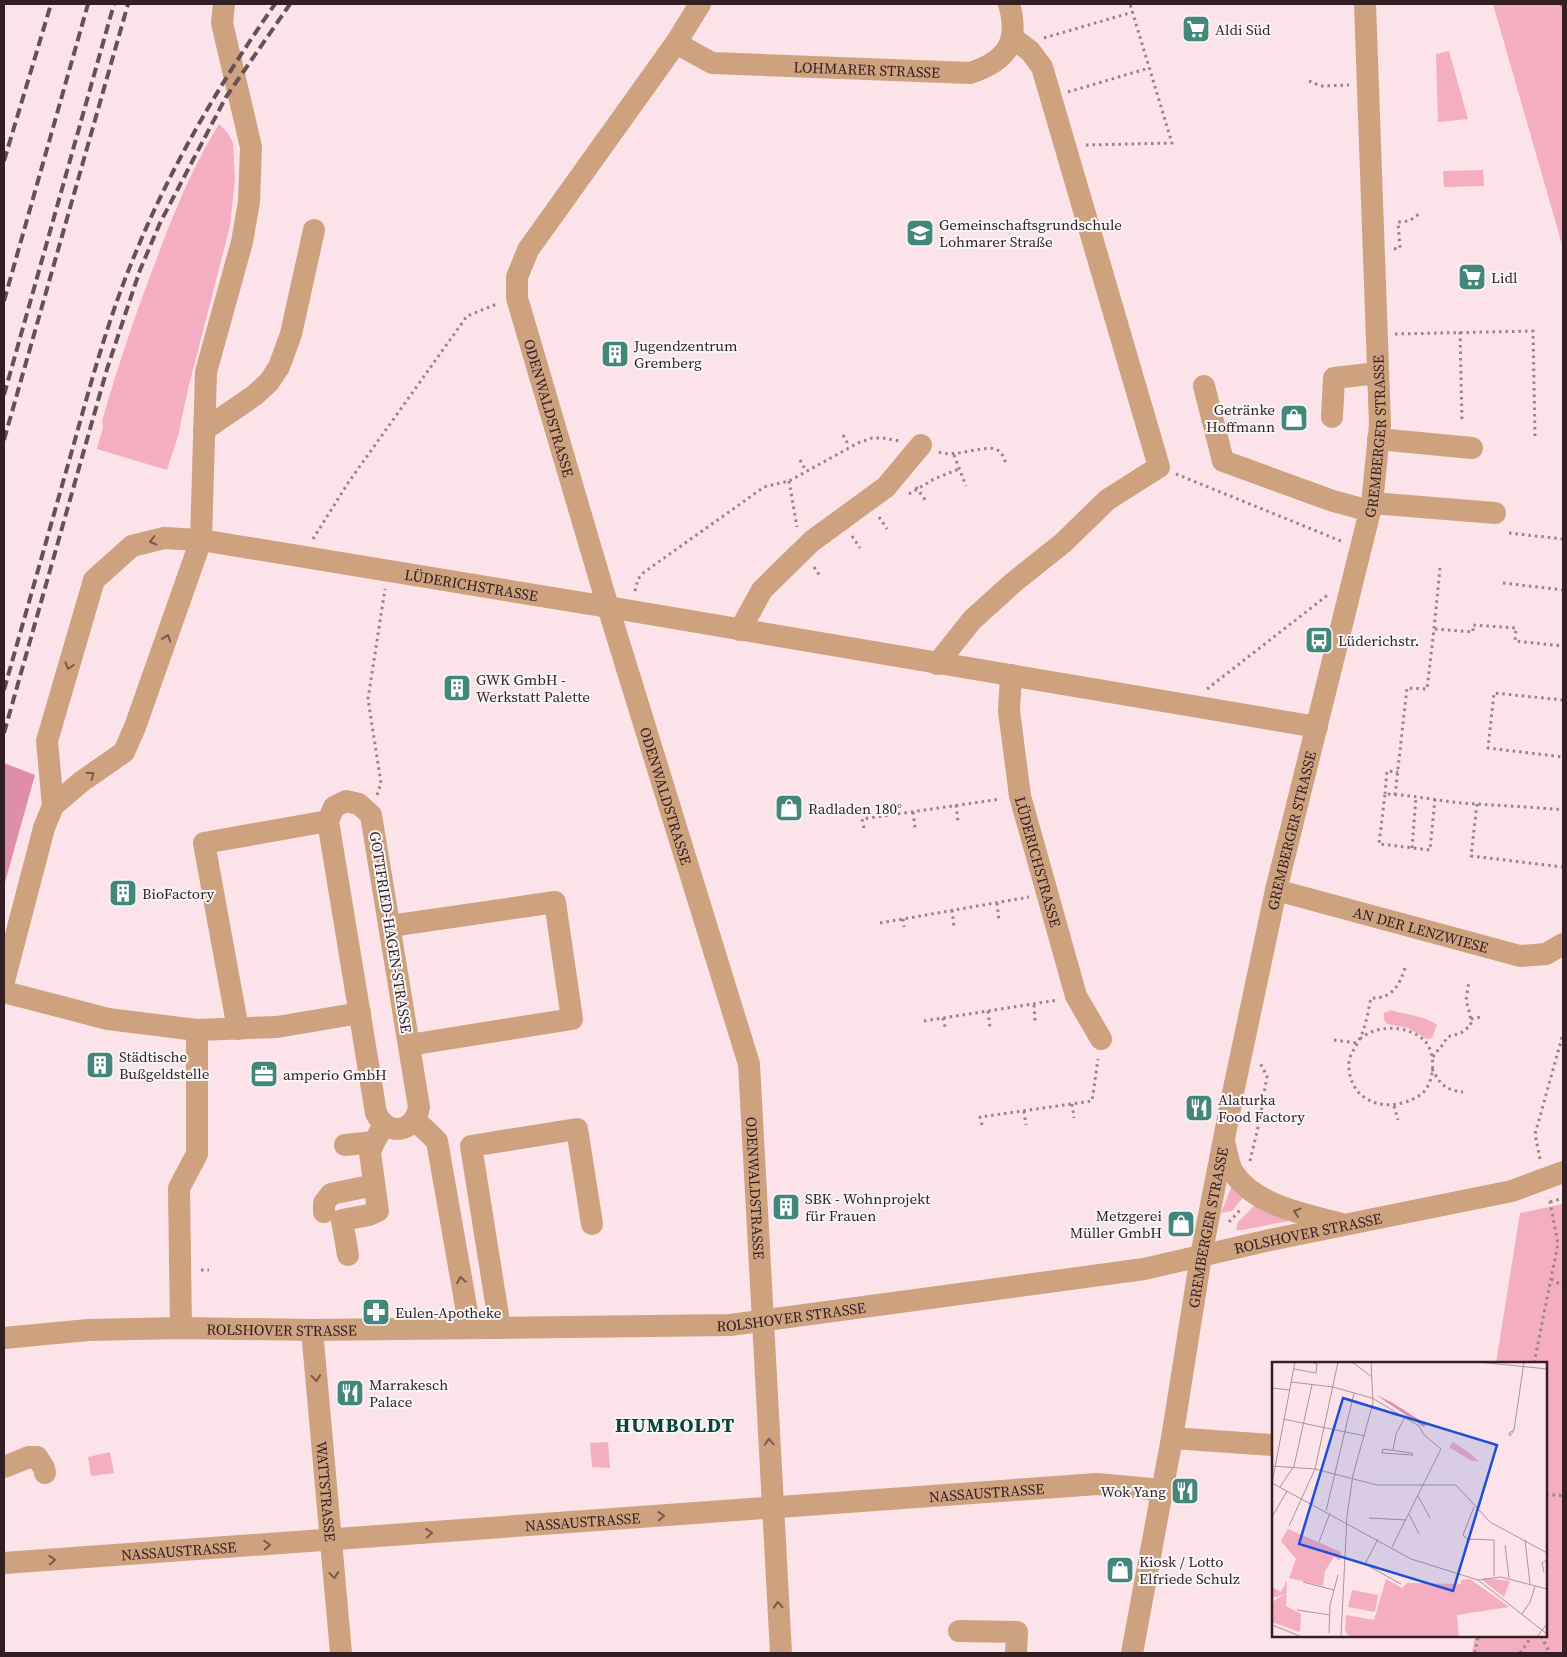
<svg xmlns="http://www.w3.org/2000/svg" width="1567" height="1657" viewBox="0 0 1567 1657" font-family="'Source Serif 4',serif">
  <rect width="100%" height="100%" fill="#fbe3e9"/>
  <path fill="#f4adc1" d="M1493 4H1563V248Z
    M1449 51 1468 119 1438 122 1436 54Z
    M219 124 228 133 233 143 235 180 230 226 188 389 178 436 167 470 97 449 103 427 102 421C118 366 136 312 157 258 174 212 193 166 219 124Z
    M1483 170 1484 186 1444 187 1443 171Z
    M1391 1010C1405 1015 1426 1016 1437 1025L1432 1038 1427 1039 1408 1028 1387 1024 1384 1020V1013Z
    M1233 1187 1244 1196 1232 1211 1221 1213 1231 1188Z
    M1256 1204 1294 1220 1242 1230H1236L1238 1222Z
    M1563 1204V1653H1472L1475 1636H1546V1363H1496L1520 1213Z
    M608 1442 610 1468 592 1467 590 1443Z
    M110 1452 114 1473 91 1476 88 1457Z"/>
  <path fill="#de8fa7" d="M4 763 35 775 4 886Z"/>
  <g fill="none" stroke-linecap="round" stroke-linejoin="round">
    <path stroke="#998389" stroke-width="3" stroke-dasharray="2.5 4" stroke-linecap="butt" d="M1561 4 1563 7
      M1044 38 1133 12
      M1309 81 1321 86 1349 85
      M1068 92 1149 68
      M1086 145 1172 143 1130 4
      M1394 249 1400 248 1398 222 1409 221 1419 214
      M1460 332 1462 422
      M1395 334 1533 331 1535 436
      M843 435 849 446
      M939 452C956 459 991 441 1000 452 1003 455 1004 459 1006 463
      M954 455 966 486
      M800 460 806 471
      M1176 474 1341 541
      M789 481 797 527
      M916 487 926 501
      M909 494 934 479 959 469
      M879 517 887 529
      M1509 533 1563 539
      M852 536 860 548
      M313 539 348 483 467 316 499 303
      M814 567 820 576
      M1503 583 1563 590
      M635 591 638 579 643 573 764 487 789 481 858 443 872 438H883L900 441
      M1435 629 1473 632V625L1516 628 1515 641 1563 646
      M1207 689 1329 594
      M1563 700 1494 693 1488 748 1563 757
      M1385 794 1387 771 1398 772
      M377 795 381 783 368 699 385 589
      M1395 795 1407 688 1427 689 1434 629 1440 568
      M1435 799 1430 850 1379 844 1385 794C1416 795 1447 803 1478 804 1506 806 1535 807 1563 810
      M1477 804 1471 856 1563 867
      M956 805 958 822
      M913 812 915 828
      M864 828 862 819 1001 799
      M1412 848 1416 797
      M997 903 999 921
      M952 910 954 927
      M903 919 904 927
      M880 923 1029 897
      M1034 1005 1035 1021
      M988 1011 990 1028
      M943 1018 945 1027
      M1471 1019 1481 1017
      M924 1021 1058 1000
      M1360 1039C1377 1024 1407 1025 1424 1040 1437 1053 1435 1085 1420 1095 1390 1115 1347 1104 1349 1062 1350 1053 1357 1046 1360 1038 1366 1026 1368 1011 1371 998 1392 999 1399 986 1405 968
      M1334 1040 1357 1043
      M1433 1057C1438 1049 1443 1046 1447 1037L1461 1033 1471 1025 1470 1014 1466 1000 1469 981
      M1432 1069C1441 1085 1445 1090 1463 1092
      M1072 1104 1074 1118
      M1394 1106 1398 1120
      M1024 1111 1026 1125
      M982 1125 980 1117 1092 1101 1098 1059
      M1540 1159 1535 1134 1563 1034
      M1250 1161 1260 1119 1267 1076 1260 1063
      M1550 1202 1563 1198
      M1229 1222 1242 1208
      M201 1270H209
      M1551 1279 1563 1286
      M1534 1363 1558 1244 1549 1197
      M1546 1494 1563 1496
      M1541 1636 1550 1653
      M1475 1653 1478 1636
      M1520 1653 1532 1636"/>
    <g stroke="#cea27e" stroke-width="22">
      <path id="s1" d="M700 4 676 43 528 250 517 277V298L608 607 749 1064 781 1653"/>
      <path id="s2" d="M676 43 712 63 970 73C1007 61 1020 42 1009 4"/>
      <path d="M1204 386 1223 461 1333 501 1370 511"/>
      <path d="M1332 417 1334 378 1378 373"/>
      <path d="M204 430 255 395 269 382 279 367 291 334 314 230"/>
      <path d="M1378 439 1472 448"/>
      <path d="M1372 503 1495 513"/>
      <path d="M740 630 762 590 812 541 886 487 921 445"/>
      <path d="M937 664 972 620 1014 582 1063 543 1107 500 1159 467 1042 67 1030 51 1013 38"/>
      <path id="s3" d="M1011 675 1009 711 1020 796 1076 996 1101 1039"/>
      <path d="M346 801 359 804 371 815 419 1107C415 1132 388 1138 376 1113L328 821 334 807Z"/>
      <path id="s4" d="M53 806 47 741 94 580 132 546 164 538 201 540 608 607 1317 727"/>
      <path id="s5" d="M1276 890 1520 956 1546 954 1563 944"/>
      <path d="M390 926 555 902 572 1019 409 1045"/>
      <path d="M4 981 44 828 53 806 81 782 124 752 135 727 201 540 206 372 242 242 249 202 251 147 222 23 224 4"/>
      <path d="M4 992 108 1019 197 1030 277 1027 360 1013"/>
      <path d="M238 1029 204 843 328 821"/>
      <path d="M415 1120 437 1141 467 1312 466 1328"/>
      <path d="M1224 1142C1227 1152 1228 1164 1233 1172 1254 1205 1304 1214 1338 1223"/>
      <path d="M345 1145 374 1142"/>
      <path d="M324 1212V1203L331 1194 374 1185"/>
      <path d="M348 1255 342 1220 369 1215 378 1211 370 1153 373 1144 384 1125"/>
      <path d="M181 1328 179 1188 197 1154V1030"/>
      <path d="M500 1328 471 1146 577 1129 592 1224"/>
      <path id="s6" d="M312 1330 341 1653"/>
      <path id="s7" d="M4 1338 88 1330 181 1328 312 1330 730 1325 1144 1269 1270 1240 1512 1191 1563 1172"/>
      <path d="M1172 1438 1273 1445"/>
      <path d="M4 1467 29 1457H37L44 1468 45 1473"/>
      <path id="s8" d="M4 1563 1097 1484 1162 1490"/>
      <path d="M959 1631 1017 1632 1016 1653"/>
      <path id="s9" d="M1132 1653 1172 1438 1201 1256 1233 1093 1276 890 1372 503 1380 425 1365 4"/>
    </g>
    <path stroke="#675157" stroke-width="4" stroke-dasharray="10 5" stroke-linecap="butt" d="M4 161 51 4
      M4 301 88 4
      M4 395 114 4
      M4 440 128 4
      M4 690C27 609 50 528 73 447 90 386 107 323 131 264 168 171 218 86 275 4
      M4 733 107 369 140 270 160 223 226 97 290 4"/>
  </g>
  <defs><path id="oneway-chevron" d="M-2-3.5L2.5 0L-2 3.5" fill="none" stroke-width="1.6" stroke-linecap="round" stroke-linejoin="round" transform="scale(1.25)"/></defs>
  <g stroke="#79594c">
    <use href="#oneway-chevron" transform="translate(153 541) rotate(166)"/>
    <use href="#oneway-chevron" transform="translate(167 638) rotate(-71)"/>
    <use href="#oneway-chevron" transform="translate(69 666) rotate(106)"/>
    <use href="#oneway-chevron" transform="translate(91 775) rotate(-35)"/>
    <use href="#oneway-chevron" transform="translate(1297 1212) rotate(-162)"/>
    <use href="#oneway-chevron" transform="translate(461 1280) rotate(-100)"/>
    <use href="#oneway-chevron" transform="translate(316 1378) rotate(85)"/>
    <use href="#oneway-chevron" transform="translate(769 1442) rotate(-94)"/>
    <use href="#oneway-chevron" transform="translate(661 1516) rotate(-4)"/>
    <use href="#oneway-chevron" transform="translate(429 1533) rotate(-4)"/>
    <use href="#oneway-chevron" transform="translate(267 1545) rotate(-4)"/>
    <use href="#oneway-chevron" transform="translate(52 1560) rotate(-4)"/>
    <use href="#oneway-chevron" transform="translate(334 1575) rotate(85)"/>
    <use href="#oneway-chevron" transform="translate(778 1605) rotate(-93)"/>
  </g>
  <defs>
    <symbol id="supermarket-square" viewBox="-11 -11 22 22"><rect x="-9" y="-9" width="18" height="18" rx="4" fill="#43877b" stroke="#f7f7f7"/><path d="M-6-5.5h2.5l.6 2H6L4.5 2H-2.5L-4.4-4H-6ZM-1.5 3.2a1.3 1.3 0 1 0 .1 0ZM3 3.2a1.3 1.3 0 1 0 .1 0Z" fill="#fff"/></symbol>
    <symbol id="school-square" viewBox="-11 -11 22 22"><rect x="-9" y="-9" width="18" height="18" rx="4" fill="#43877b" stroke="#f7f7f7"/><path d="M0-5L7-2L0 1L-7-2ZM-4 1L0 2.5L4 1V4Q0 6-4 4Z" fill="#fff"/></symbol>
    <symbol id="building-square" viewBox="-11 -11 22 22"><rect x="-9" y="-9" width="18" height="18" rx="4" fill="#43877b" stroke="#f7f7f7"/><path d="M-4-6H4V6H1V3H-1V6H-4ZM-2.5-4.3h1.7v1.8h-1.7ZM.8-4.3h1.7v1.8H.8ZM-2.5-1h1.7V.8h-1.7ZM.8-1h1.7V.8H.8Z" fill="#fff"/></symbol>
    <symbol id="shop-square" viewBox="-11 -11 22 22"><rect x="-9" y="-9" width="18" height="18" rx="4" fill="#43877b" stroke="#f7f7f7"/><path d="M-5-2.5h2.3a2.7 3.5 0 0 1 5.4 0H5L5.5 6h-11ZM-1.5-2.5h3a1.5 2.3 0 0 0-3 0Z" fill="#fff"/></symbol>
    <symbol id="bus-square" viewBox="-11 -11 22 22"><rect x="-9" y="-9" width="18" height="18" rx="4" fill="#43877b" stroke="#f7f7f7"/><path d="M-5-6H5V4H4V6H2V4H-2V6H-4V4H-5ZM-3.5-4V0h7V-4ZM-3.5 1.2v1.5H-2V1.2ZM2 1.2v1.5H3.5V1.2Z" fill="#fff"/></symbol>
    <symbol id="office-square" viewBox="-11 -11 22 22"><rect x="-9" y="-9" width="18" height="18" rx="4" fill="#43877b" stroke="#f7f7f7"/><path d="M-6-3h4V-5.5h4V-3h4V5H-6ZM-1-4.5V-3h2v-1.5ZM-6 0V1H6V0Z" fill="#fff"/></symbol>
    <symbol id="restaurant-square" viewBox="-11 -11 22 22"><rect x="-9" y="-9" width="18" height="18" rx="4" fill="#43877b" stroke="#f7f7f7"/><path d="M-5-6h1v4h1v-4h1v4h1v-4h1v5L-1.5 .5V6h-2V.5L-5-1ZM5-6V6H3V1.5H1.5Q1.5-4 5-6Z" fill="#fff"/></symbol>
    <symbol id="pharmacy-square" viewBox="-11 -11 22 22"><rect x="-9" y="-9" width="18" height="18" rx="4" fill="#43877b" stroke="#f7f7f7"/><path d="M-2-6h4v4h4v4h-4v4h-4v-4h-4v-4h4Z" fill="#fff"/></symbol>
  </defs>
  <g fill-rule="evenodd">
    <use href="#supermarket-square" x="1180" y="13" width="32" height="32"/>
    <use href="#school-square" x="904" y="217" width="32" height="32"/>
    <use href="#supermarket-square" x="1456" y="261" width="32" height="32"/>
    <use href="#building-square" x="599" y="338" width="32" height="32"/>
    <use href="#shop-square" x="1278" y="402" width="32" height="32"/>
    <use href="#bus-square" x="1303" y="624" width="32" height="32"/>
    <use href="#building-square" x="441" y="672" width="32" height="32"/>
    <use href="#shop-square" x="773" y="792" width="32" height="32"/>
    <use href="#building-square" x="107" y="877" width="32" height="32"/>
    <use href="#building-square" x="84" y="1049" width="32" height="32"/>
    <use href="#office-square" x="248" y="1058" width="32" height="32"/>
    <use href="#restaurant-square" x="1183" y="1092" width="32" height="32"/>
    <use href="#building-square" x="770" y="1191" width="32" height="32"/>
    <use href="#shop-square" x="1165" y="1208" width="32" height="32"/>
    <use href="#pharmacy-square" x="360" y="1296" width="32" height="32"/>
    <use href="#restaurant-square" x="334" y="1377" width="32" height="32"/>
    <use href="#restaurant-square" x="1169" y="1475" width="32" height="32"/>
    <use href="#shop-square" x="1104" y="1554" width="32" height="32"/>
  </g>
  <g text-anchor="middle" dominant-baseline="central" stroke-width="4" stroke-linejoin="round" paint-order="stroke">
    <g font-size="15" fill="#331e24" stroke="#f7f7f7" text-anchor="start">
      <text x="1215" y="29">Aldi Süd</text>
      <text x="939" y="224">Gemeinschaftsgrundschule<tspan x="939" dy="17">Lohmarer Straße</tspan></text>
      <text x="1491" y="277">Lidl</text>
      <text x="634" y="345">Jugendzentrum<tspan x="634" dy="17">Gremberg</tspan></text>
      <text x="1275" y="409" text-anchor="end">Getränke<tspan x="1275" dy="17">Hoffmann</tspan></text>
      <text x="1338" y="640">Lüderichstr.</text>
      <text x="476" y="679">GWK GmbH -<tspan x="476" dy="17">Werkstatt Palette</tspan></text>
      <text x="808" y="808">Radladen 180°</text>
      <text x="142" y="893">BioFactory</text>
      <text x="119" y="1056">Städtische<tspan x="119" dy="17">Bußgeldstelle</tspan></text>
      <text x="283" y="1074">amperio GmbH</text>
      <text x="1218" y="1099">Alaturka<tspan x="1218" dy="17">Food Factory</tspan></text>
      <text x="805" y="1198">SBK - Wohnprojekt<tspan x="805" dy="17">für Frauen</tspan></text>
      <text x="1162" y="1215" text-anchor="end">Metzgerei<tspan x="1162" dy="17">Müller GmbH</tspan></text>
      <text x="395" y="1312">Eulen-Apotheke</text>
      <text x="369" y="1384">Marrakesch<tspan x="369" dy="17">Palace</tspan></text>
      <text x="1166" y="1491" text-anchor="end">Wok Yang</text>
      <text x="1139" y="1561">Kiosk / Lotto<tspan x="1139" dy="17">Elfriede Schulz</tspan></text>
    </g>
    <g font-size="15" fill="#331e24" stroke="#f7f7f7">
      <text stroke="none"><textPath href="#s2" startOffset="196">LOHMARER STRASSE</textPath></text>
      <text stroke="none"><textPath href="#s1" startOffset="465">ODENWALDSTRASSE</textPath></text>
      <text stroke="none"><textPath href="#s9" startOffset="1242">GREMBERGER STRASSE</textPath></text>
      <text stroke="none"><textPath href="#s4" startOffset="628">LÜDERICHSTRASSE</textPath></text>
      <text stroke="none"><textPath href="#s1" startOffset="870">ODENWALDSTRASSE</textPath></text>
      <text stroke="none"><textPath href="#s9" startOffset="838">GREMBERGER STRASSE</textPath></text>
      <text stroke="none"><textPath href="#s3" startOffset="190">LÜDERICHSTRASSE</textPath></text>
      <text stroke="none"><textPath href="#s5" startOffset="150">AN DER LENZWIESE</textPath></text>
      <text transform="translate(391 932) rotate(81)">GOTTFRIED-HAGEN-STRASSE</text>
      <text stroke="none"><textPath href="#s1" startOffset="1275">ODENWALDSTRASSE</textPath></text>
      <text stroke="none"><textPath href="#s9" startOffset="432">GREMBERGER STRASSE</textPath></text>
      <text stroke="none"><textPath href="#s7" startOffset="1312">ROLSHOVER STRASSE</textPath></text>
      <text stroke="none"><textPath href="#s7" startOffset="788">ROLSHOVER STRASSE</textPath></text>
      <text stroke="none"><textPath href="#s7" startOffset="278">ROLSHOVER STRASSE</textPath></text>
      <text stroke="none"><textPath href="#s6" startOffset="162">WATTSTRASSE</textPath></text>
      <text stroke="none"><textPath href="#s8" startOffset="985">NASSAUSTRASSE</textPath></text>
      <text stroke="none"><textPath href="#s8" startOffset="580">NASSAUSTRASSE</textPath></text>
      <text stroke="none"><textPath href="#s8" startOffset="175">NASSAUSTRASSE</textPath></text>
    </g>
    <g font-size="20" font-weight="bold" letter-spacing="1" fill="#06443c" stroke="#f7f7f7">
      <text x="675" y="1425">HUMBOLDT</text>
    </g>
  </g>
  <g transform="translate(1272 1362)">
    <rect width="275" height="275" fill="#fbe3e9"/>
    <path d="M181 80 199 92 207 100 198 98 177 85ZM16 167 69 190 68 199 62 195 53 209 51 224 17 216 24 197 9 179ZM212 216 238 219 232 235 210 218ZM114 217 130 226 135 221 189 222V218L198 217 237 245 185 253 187 275H77L73 268 74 253 102 258ZM15 218 14 244 29 252 28 270 0 260V240L13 232 0 236V225L9 230ZM80 228 106 233 103 250 76 245Z" fill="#f4adc1"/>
    <path d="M104 33 119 40 154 62 152 65Z" fill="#de8fa7"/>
    <path fill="none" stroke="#ab949a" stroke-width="1" d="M80 0 100 15M207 0 275 7M22 7 44 11 45 2 39 0M19 20 61 25 100 36 147 64 152 73 169 87 120 185M0 26 17 28M11 57 93 74M242 68 237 71 238 74 242 68 252 0M111 87 140 91 141 93 110 91ZM121 88 124 72 133 55M0 104 43 107 105 123H184L218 160 275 191M0 121 139 197 206 218 275 272M0 121 23 0M8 125 22 104 40 23M146 134 158 156M202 145 191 173 195 177 222 178V214M54 149 82 31M137 152 147 172M0 155 15 129M97 156 134 158M17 164 43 107 66 0M106 177 93 202 129 222M253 178 258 222M47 180 58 151M233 183 237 216M272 210 270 201 275 198M206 218 229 215 275 227M31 220 62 228M25 248 58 253M250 252 258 240 263 224M0 263 30 275M57 271 58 243 66 213M69 275 75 154 81 113 101 41 99 0M265 275 275 262"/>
    <path fill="#1d4ed8" fill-opacity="0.15" stroke="#1d4ed8" stroke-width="2.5" d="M71 36 225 83 181 229 27 182Z"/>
    <rect width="275" height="275" fill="none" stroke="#331e24" stroke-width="2.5"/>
  </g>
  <rect width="1567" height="1657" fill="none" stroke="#331e24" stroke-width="10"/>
</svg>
